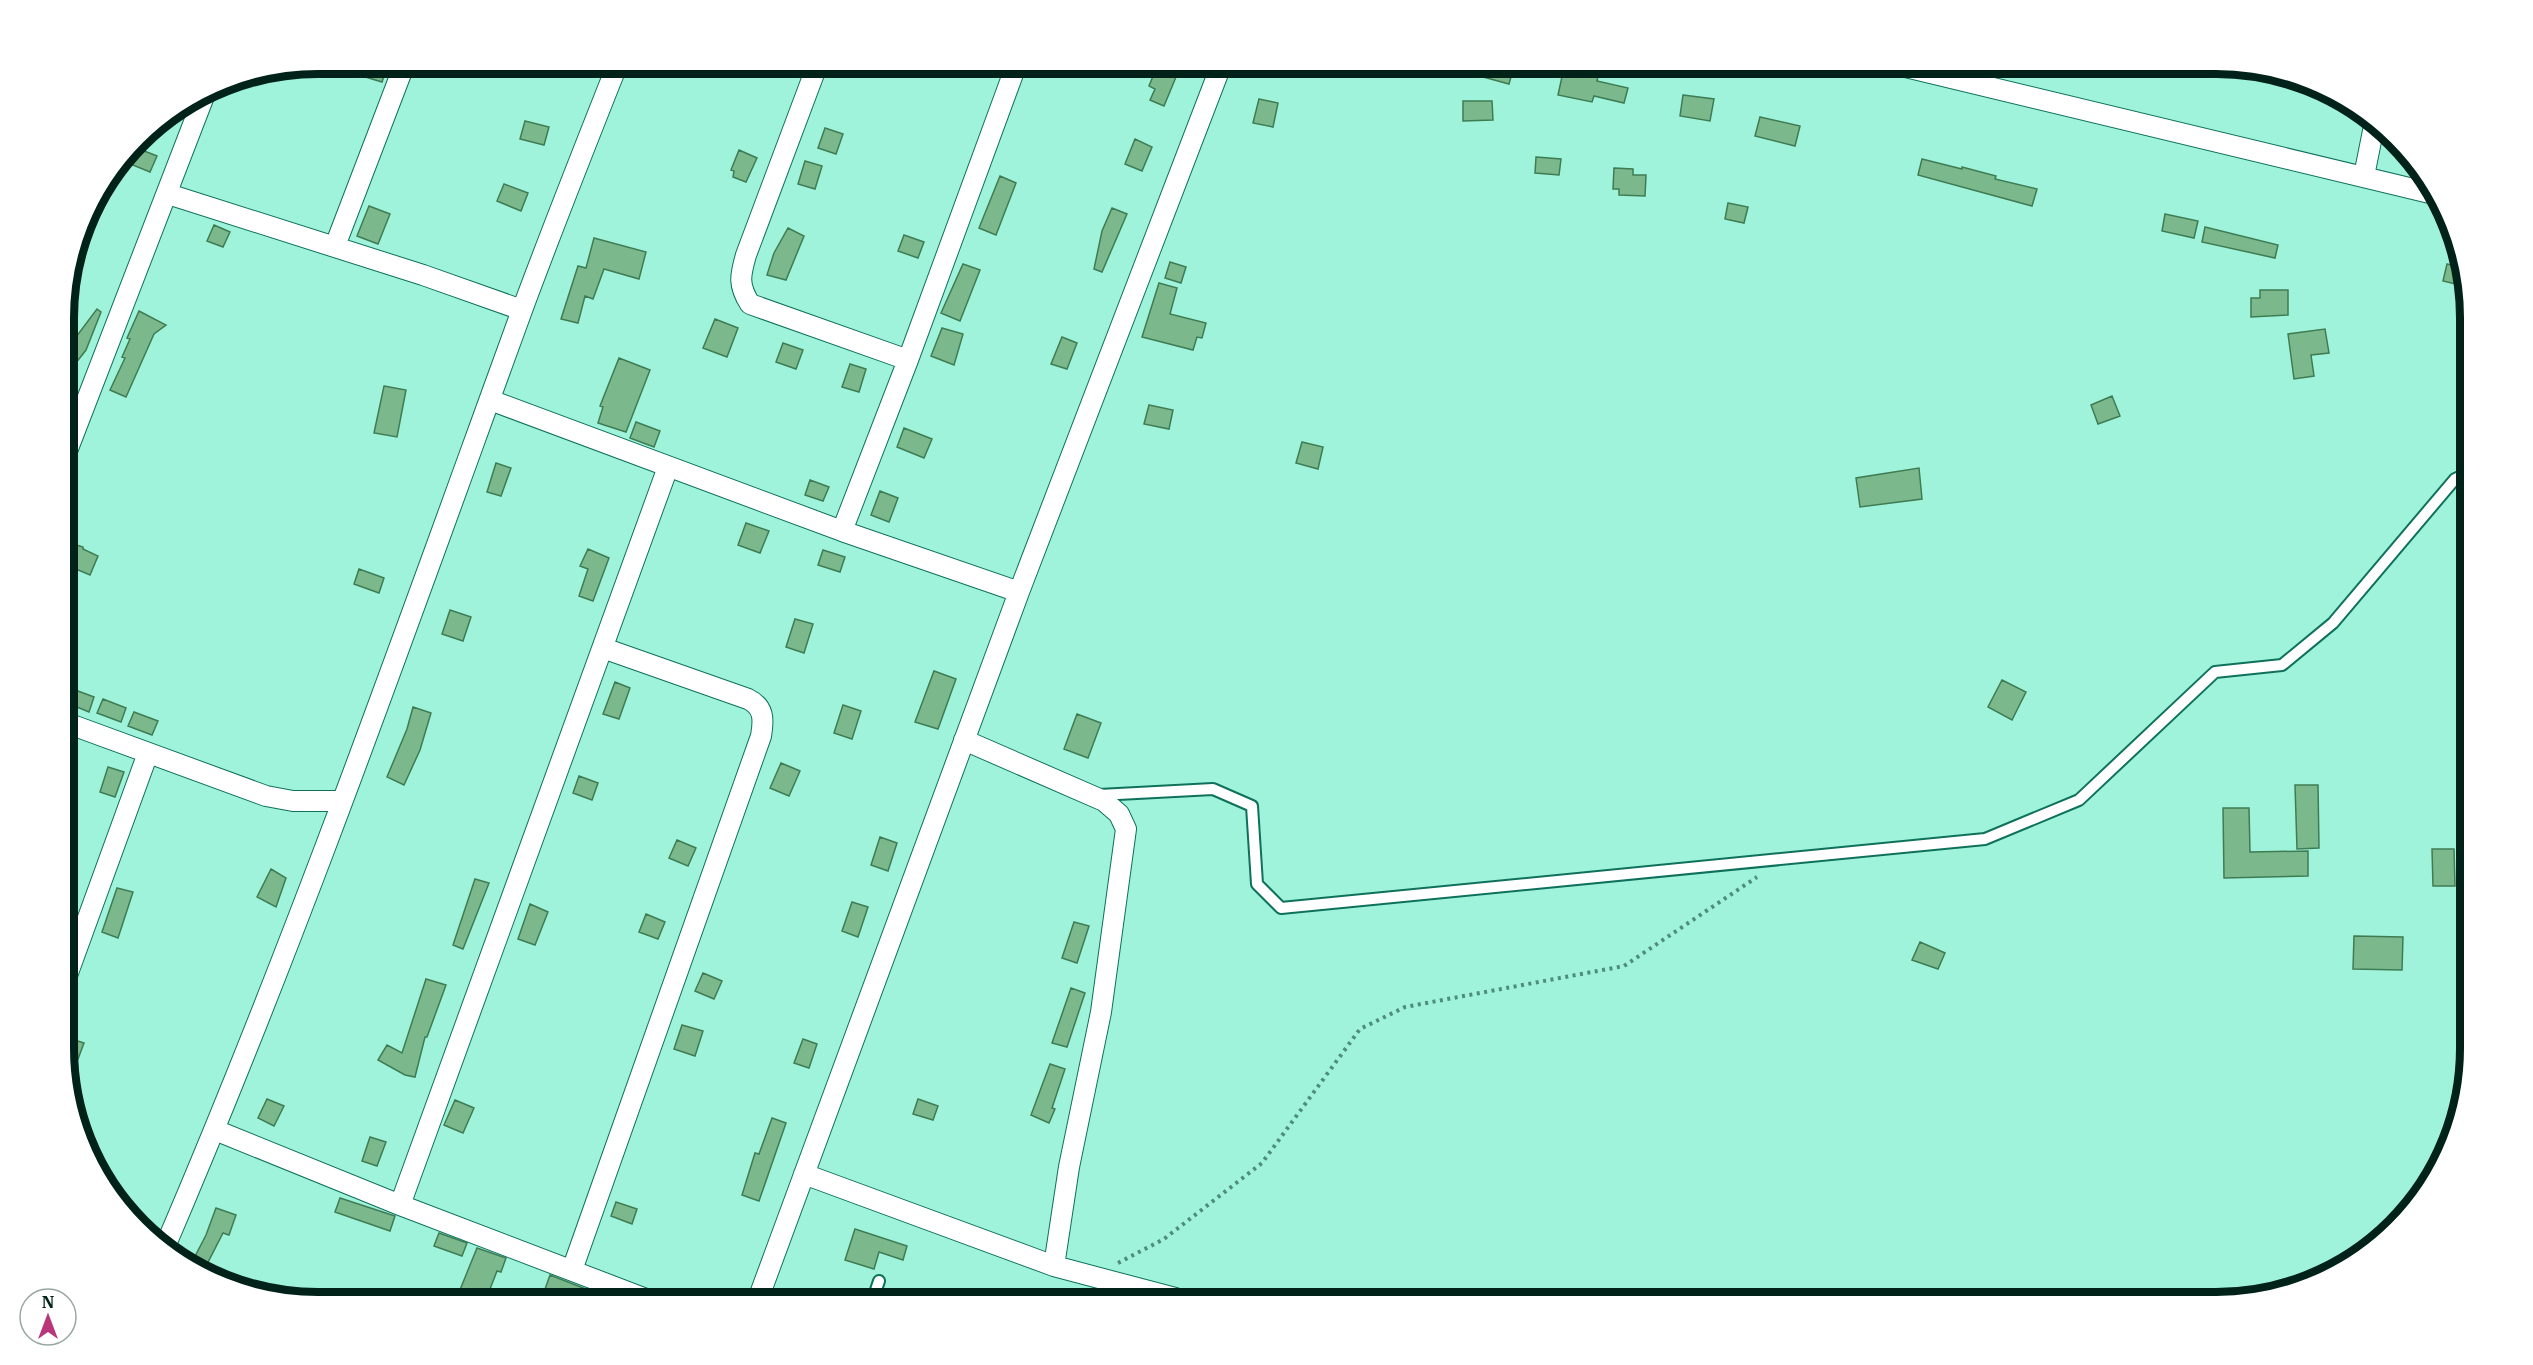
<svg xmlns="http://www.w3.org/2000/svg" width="2533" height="1365" viewBox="0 0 2533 1365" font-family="'IBM Plex Serif',serif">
  <rect width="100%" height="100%" fill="#9ef3da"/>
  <path fill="#7bb98d" stroke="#3f7c54" stroke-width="1.5" d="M367 63H388L382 82 362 76Z
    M1451 63H1515L1509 84 1450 68Z
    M1565 63H1601L1597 81 1628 88 1624 103 1594 96 1592 102 1558 95Z
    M1156 69 1176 77 1164 106 1150 100 1155 89 1149 86Z
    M1683 95 1714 99 1710 121 1680 116Z
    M1259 99 1278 103 1273 127 1253 123Z
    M1463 101H1492L1493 120 1463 121Z
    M1760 117 1800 126 1795 146 1755 136Z
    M525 121 549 127 544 145 520 139Z
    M825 128 843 134 836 154 818 148Z
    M1135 139 1152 147 1142 171 1125 164Z
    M134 147 157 156 150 172 123 161Z
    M739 150 757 158 746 182 733 177 734 171 731 170Z
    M1536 157 1561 159 1559 175 1535 173Z
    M1922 159 1962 169V167L1996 176 1995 179 2037 189 2032 206 1918 175Z
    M805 161 822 166 815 189 798 184Z
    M1614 168 1633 169V175H1646L1645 196 1619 195V189H1613Z
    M1000 176 1016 183 996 235 979 228Z
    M504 184 528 193 521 211 497 201Z
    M1728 203 1748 207 1744 223 1725 219Z
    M369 206 390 214 378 244 357 236Z
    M1112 208 1127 214 1102 272 1094 269 1102 231Z
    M2165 214 2198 221 2194 238 2162 231Z
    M214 225 230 232 223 247 207 241Z
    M2205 227 2278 245 2275 258 2202 242Z
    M788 228 804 236 786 280 767 275 774 253Z
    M904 235 924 242 918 258 898 251Z
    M594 238 646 252 639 279 604 269 593 299 585 296 578 323 561 319 578 266 586 268Z
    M1170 262 1186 267 1181 283 1165 278Z
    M963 264 980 270 960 321 941 313Z
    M2447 264 2461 267 2468 287 2443 281Z
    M1159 283 1177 288 1170 314 1206 323 1202 338 1197 337 1193 350 1142 337Z
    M2260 290H2288V315L2251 317V298H2260Z
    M97 309 101 312 86 350 64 378V353Z
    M139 311 166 325 154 334 126 397 110 390 125 358 122 357 130 339 127 338Z
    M715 319 738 328 727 357 703 348Z
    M942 328 963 334 954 365 931 356Z
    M2325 329 2329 353 2311 355 2314 376 2294 379 2288 334Z
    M1062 337 1077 343 1067 369 1051 364Z
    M783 343 803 350 796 369 776 362Z
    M619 358 650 370 626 432 598 423 603 407 600 406Z
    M850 364 866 369 859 392 842 387Z
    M384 386 406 390 397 437 374 433Z
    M2112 396 2120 416 2098 424 2091 405Z
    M1149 405 1173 410 1169 429 1144 424Z
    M636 422 660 431 654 447 630 438Z
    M904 428 932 439 924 458 897 447Z
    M1302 442 1323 447 1318 469 1296 463Z
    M496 463 511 468 501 496 487 492Z
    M1919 468 1922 499 1860 507 1856 478Z
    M810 480 829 487 823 501 805 495Z
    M880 491 898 498 889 522 871 515Z
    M746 523 769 531 760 553 738 545Z
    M64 541 83 547V549L98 556 90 575 76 569 67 596 64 595Z
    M588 549 609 558 593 601 579 596 588 569 580 566Z
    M823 550 845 557 840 572 818 565Z
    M359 569 384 578 379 593 354 584Z
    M450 610 471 617 463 641 442 634Z
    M795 619 813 624 804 653 786 647Z
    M934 671 956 679 938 729 915 722Z
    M2002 680 2026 692 2012 720 1988 707Z
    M615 682 630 688 619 719 603 714Z
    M70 688 94 697 89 712 65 702Z
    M103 699 126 708 121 722 97 713Z
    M843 705 861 711 852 739 834 733Z
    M413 707 431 713 420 750 404 785 387 777 407 729Z
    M134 712 158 721 152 735 128 726Z
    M1077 714 1101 723 1088 758 1064 749Z
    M781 763 800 771 789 796 770 788Z
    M108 767 124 772 115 797 100 792Z
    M579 776 598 783 592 800 573 793Z
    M2295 785H2318L2319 848 2297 849Z
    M2223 808H2249L2250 852 2308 851V876L2224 878Z
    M880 837 897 843 888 871 871 865Z
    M677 840 696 848 688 866 669 858Z
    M2432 849H2454L2455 886H2433Z
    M271 869 286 878 276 907 257 897Z
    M475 879 489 883 463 949 453 945Z
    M117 888 133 892 118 938 102 932Z
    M852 902 868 907 858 937 842 931Z
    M530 904 548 912 535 945 518 939Z
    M646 914 665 922 658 939 639 932Z
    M1074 922 1089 926 1077 963 1062 958Z
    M2354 936 2403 937 2402 970 2353 969Z
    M1920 942 1945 953 1938 969 1912 960Z
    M703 973 722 981 714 999 695 991Z
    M426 979 446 985 427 1037H425L415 1077 405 1075 378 1060 387 1045 402 1053Z
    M1071 988 1085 993 1067 1047 1052 1043Z
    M682 1025 703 1031 695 1056 674 1049Z
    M65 1037 84 1043 78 1059 65 1054Z
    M803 1039 817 1044 809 1068 794 1063Z
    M1050 1064 1065 1069 1052 1108 1055 1109 1049 1123 1031 1115Z
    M267 1099 284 1106 274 1126 258 1118Z
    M918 1099 938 1106 933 1120 913 1114Z
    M455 1100 474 1108 463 1133 444 1125Z
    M772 1118 786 1123 759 1201 742 1195 755 1153 759 1154Z
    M370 1137 386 1142 377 1166 362 1161Z
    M340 1198 395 1216 390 1231 335 1212Z
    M616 1202 637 1209 632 1224 611 1216Z
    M216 1208 236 1215 229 1235 223 1233 202 1274 190 1266 206 1235Z
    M855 1229 907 1246 903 1260 879 1252 874 1269 845 1260Z
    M439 1233 467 1243 462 1256 434 1246Z
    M477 1248 506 1258 501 1272 497 1271 485 1302H455Z
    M550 1275 614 1300V1302H575L544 1292Z"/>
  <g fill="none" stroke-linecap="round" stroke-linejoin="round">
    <defs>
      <path id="service" d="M1099 795 1213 789 1252 806 1257 884 1281 908 1985 839 2079 800 2215 672 2282 665 2333 623 2455 479 2468 473
        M872 1302 879 1281"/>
      <path id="minor" d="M818 63 746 255C740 276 738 285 750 304L908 360
        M1889 63 2434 194
        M2364 176 2375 121
        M168 194 423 275 522 310
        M335 246 405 63
        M490 400 842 531 1019 592
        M64 459 206 91
        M842 531 908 360 1017 63
        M64 722 266 796 293 801H342
        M65 981 148 753
        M215 1130 400 1205 654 1302
        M804 1174 1054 1266 1069 1167 1101 1012 1126 829 1119 814 1104 801 964 740
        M400 1205 668 467
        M164 1249C296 942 407 626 521 313 552 229 585 146 618 63
        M1054 1266 1175 1298 1183 1302
        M572 1270 761 736C764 719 764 707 748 699L603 648
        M757 1302 1019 592 1222 63"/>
    </defs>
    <use href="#service" stroke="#0f715c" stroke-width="14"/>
    <use href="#minor" stroke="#0f715c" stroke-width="22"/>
    <path stroke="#508c7b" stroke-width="4" stroke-dasharray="3 4.5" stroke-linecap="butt" d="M1118 1263 1164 1239 1262 1163 1360 1029 1405 1007 1624 966 1757 877"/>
    <use href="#service" stroke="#fff" stroke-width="10"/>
    <use href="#minor" stroke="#fff" stroke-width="20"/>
  </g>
  <path d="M0 0H2533V1365H0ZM318 74H2216A244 244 0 0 1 2460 318V1048A244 244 0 0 1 2216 1292H318A244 244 0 0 1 74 1048V318A244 244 0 0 1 318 74Z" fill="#fff" fill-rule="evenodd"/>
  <path fill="none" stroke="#002219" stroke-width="8" d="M318 74H2216A244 244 0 0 1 2460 318V1048A244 244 0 0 1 2216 1292H318A244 244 0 0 1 74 1048V318A244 244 0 0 1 318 74Z"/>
  <g transform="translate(48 1317)"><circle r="28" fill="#ffffff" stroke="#99a7a3" stroke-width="1.5"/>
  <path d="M0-4.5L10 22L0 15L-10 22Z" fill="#ba367a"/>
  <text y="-9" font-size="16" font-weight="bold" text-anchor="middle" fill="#002219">N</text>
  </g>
</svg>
